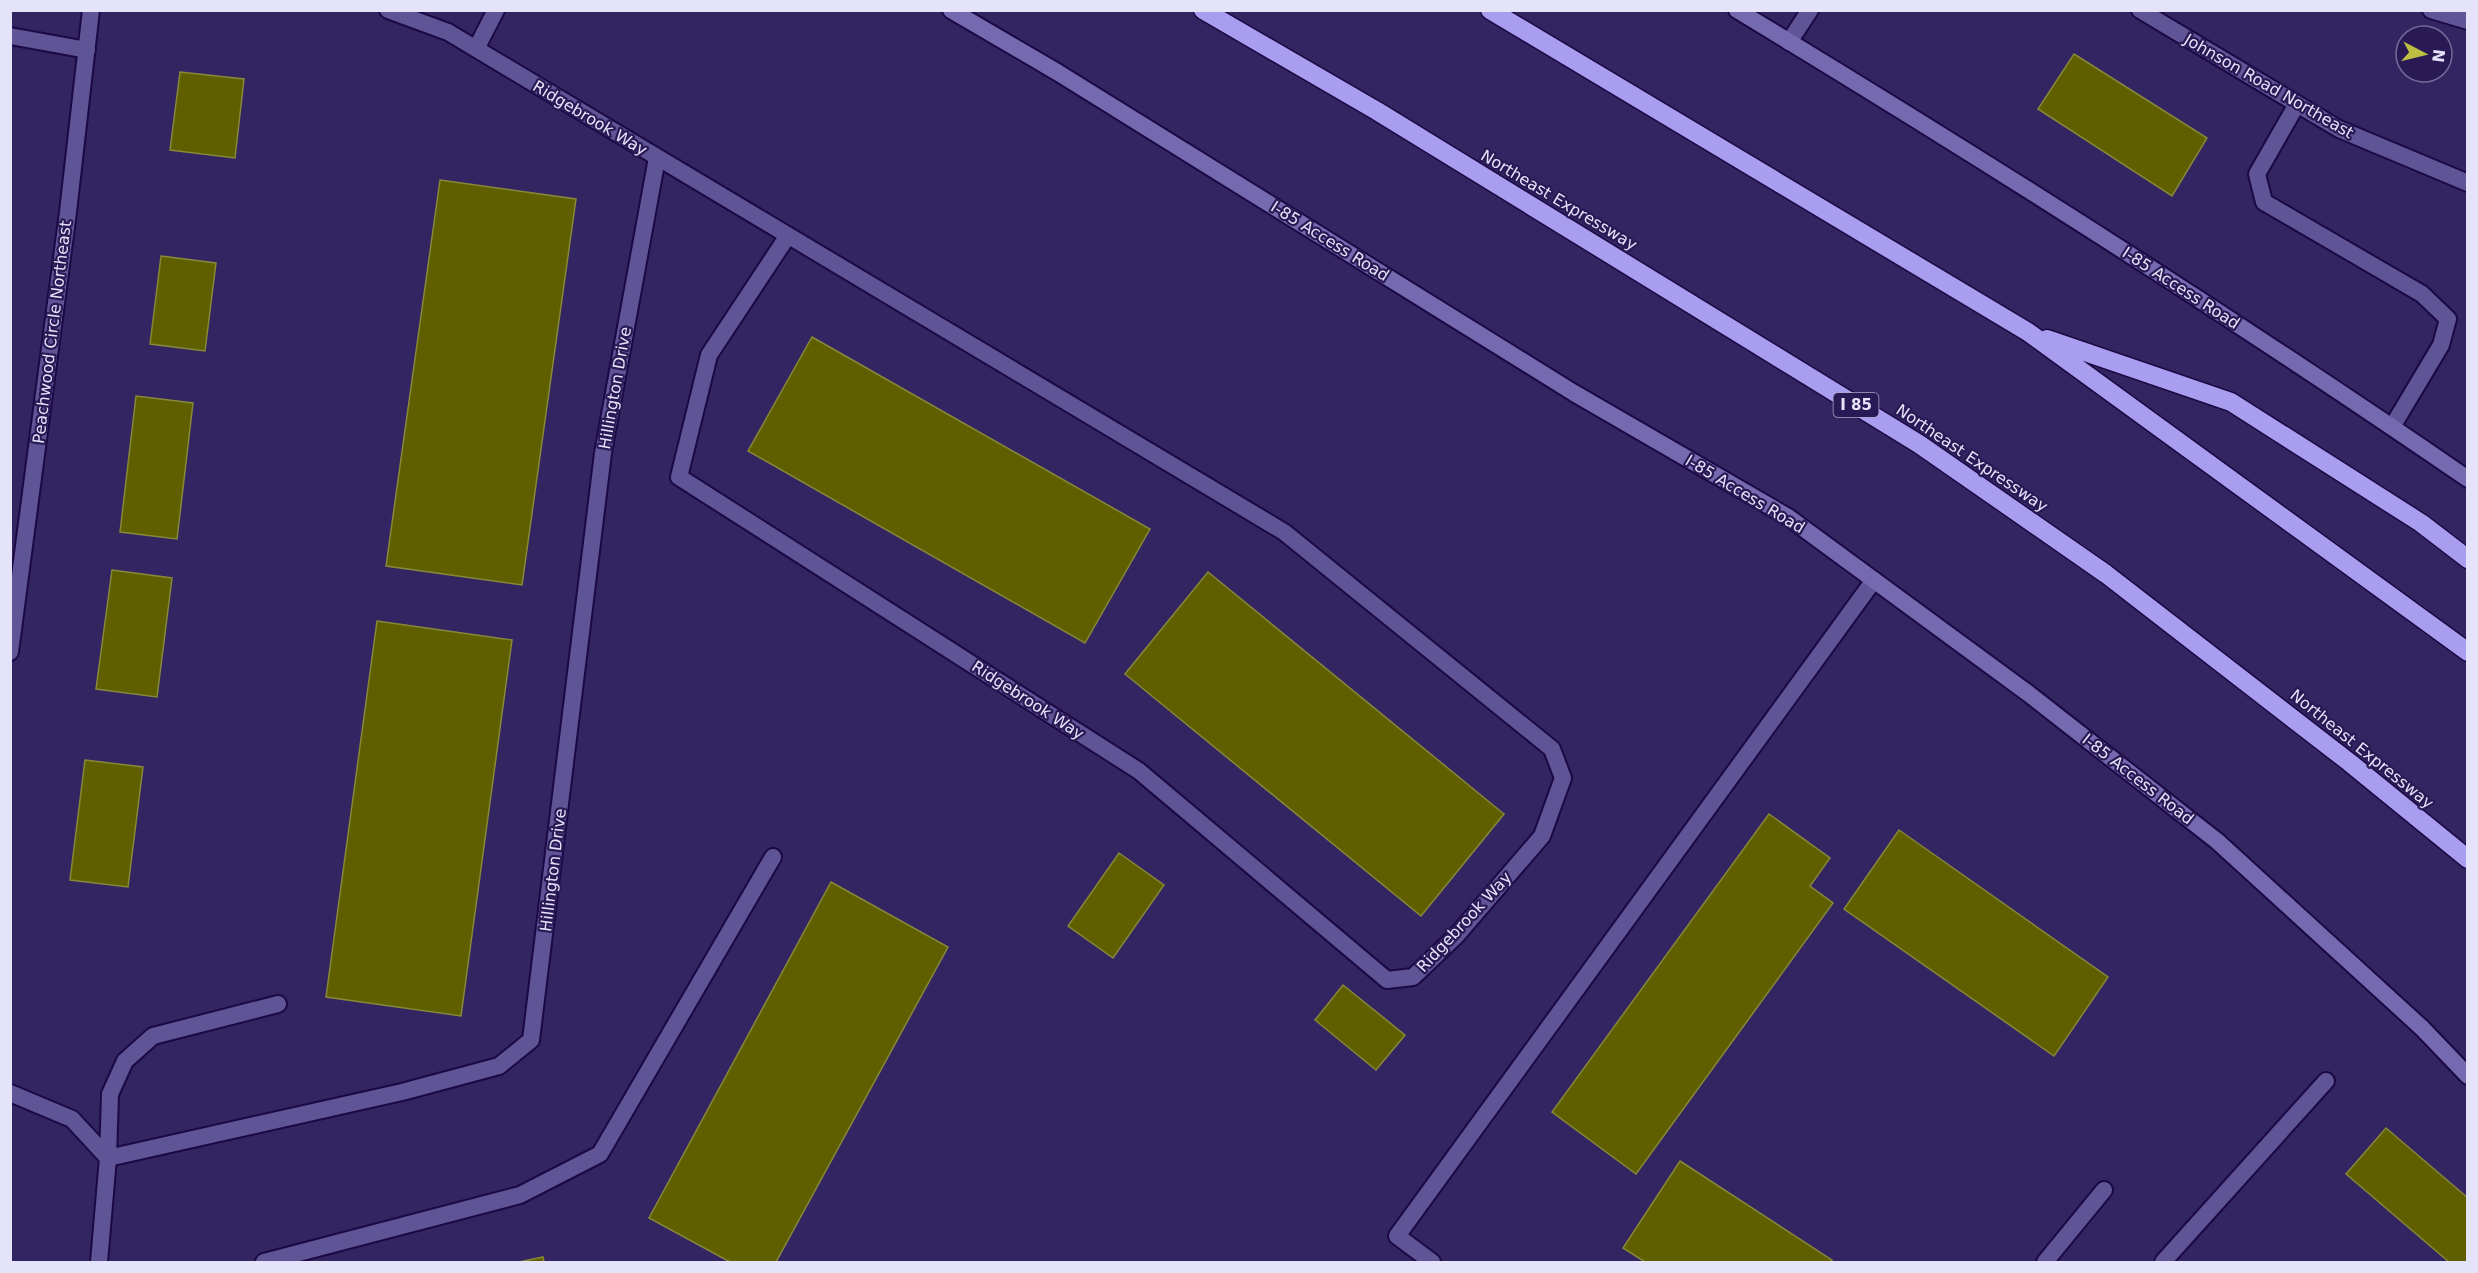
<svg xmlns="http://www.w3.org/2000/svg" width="2478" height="1273" viewBox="0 0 2478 1273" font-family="'DejaVu Sans',sans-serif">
  <rect width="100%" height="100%" fill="#332561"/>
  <path fill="#5f5f00" stroke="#878838" stroke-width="1.5" d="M2074 54 2207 138 2172 196 2038 109Z
    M180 72 244 79 235 158 170 150Z
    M440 180 576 199 522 585 386 566Z
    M161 256 216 263 205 351 150 344Z
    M812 337 1150 529 1085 643 748 451Z
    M136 396 193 403 177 539 120 532Z
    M112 570 172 578 157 697 96 689Z
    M1208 572 1504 814 1421 916 1125 674Z
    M377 621 512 640 461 1016 326 997Z
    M85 760 143 767 128 887 70 880Z
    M1769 814 1830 858 1810 886 1833 903 1636 1174 1552 1112Z
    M1899 830 2108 977 2054 1056 1844 909Z
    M1119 853 1164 885 1113 958 1068 926Z
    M831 882 948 947 776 1262H730L649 1218Z
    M1343 985 1405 1035 1376 1070 1315 1020Z
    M2386 1128 2468 1198V1262H2449L2346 1174Z
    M1680 1161 1832 1260 1830 1262H1645L1623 1248Z
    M543 1257 544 1262H519Z"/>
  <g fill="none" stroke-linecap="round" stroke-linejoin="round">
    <defs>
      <path id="service" d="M1789 42 1810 10
        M2297 104 2257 174 2264 202 2422 294 2448 319 2441 345 2392 427"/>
      <path id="minor" d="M388 10 448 32 1284 532 1552 749 1563 778 1542 836 1456 936 1413 977 1387 980 1139 771 679 477 709 355 787 237
        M2140 10 2339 129 2468 183
        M2431 10 2468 21
        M10 36 87 50
        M476 49 496 10
        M10 652 68 212 91 10
        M10 1093 72 1119 108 1158
        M108 1158 110 1094 125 1061 153 1036 278 1004
        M99 1262 108 1158 402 1092 499 1066 531 1040 603 453 657 158
        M264 1262 520 1195 600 1154 773 857
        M1432 1262 1397 1236 1874 580
        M2045 1262 2104 1190
        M2163 1262 2326 1081"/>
      <path id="secondary" d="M951 10 1057 72 1574 393 1788 517 2029 694 2217 841 2422 1028 2468 1076
        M1737 10C1985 160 2229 315 2468 479"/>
      <path id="motorway" d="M1203 10 1377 111 1919 444 2106 574 2349 762 2468 859
        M1490 10 2028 332 2468 652
        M2047 339 2231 402 2421 523 2468 559"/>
    </defs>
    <use href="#service" stroke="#1c0844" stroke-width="20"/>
    <use href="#minor" stroke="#1c0844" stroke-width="20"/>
    <use href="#secondary" stroke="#1c0844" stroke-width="20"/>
    <use href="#motorway" stroke="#1c0844" stroke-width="21"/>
    <use href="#service" stroke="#5f5495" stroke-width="16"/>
    <use href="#minor" stroke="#5f5495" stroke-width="16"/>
    <use href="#secondary" stroke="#756ab0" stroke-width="16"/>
    <use href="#motorway" stroke="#a99def" stroke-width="18"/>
  </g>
  <g text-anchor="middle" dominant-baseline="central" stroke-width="4.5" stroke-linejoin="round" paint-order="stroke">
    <rect fill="#291a56" stroke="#ada7c9" stroke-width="1.5" x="1833.5" y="393" width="45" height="24" rx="4.5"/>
    <g font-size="15" font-weight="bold" fill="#e5e3fa">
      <text x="1856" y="405">I 85</text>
    </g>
    <g font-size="16" fill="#e5e3fa" stroke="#291a56">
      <text transform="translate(2269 86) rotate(30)">Johnson Road Northeast</text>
      <text transform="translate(590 118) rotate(31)">Ridgebrook Way</text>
      <text transform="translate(1559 200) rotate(31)">Northeast Expressway</text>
      <text transform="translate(1330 241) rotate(32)">I-85 Access Road</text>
      <text transform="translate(2181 288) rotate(33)">I-85 Access Road</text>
      <text transform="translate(52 332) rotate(-83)">Peachwood Circle Northeast</text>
      <text transform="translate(615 388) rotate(-80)">Hillington Drive</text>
      <text transform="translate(1972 458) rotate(34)">Northeast Expressway</text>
      <text transform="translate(1745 494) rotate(31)">I-85 Access Road</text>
      <text transform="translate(1028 700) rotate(33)">Ridgebrook Way</text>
      <text transform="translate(2362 749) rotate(39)">Northeast Expressway</text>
      <text transform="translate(2138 779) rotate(38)">I-85 Access Road</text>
      <text transform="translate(553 870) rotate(-83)">Hillington Drive</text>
      <text transform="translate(1464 922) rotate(-47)">Ridgebrook Way</text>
    </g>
  </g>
  <rect width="2478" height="1273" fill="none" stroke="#e5e3fa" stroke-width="24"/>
  <g transform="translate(2424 54) rotate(97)"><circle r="28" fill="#291a56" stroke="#746a98" stroke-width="1.5"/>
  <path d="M0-4.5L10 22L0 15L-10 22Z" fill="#bebf42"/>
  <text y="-9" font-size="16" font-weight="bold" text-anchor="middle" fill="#e5e3fa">N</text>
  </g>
</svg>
